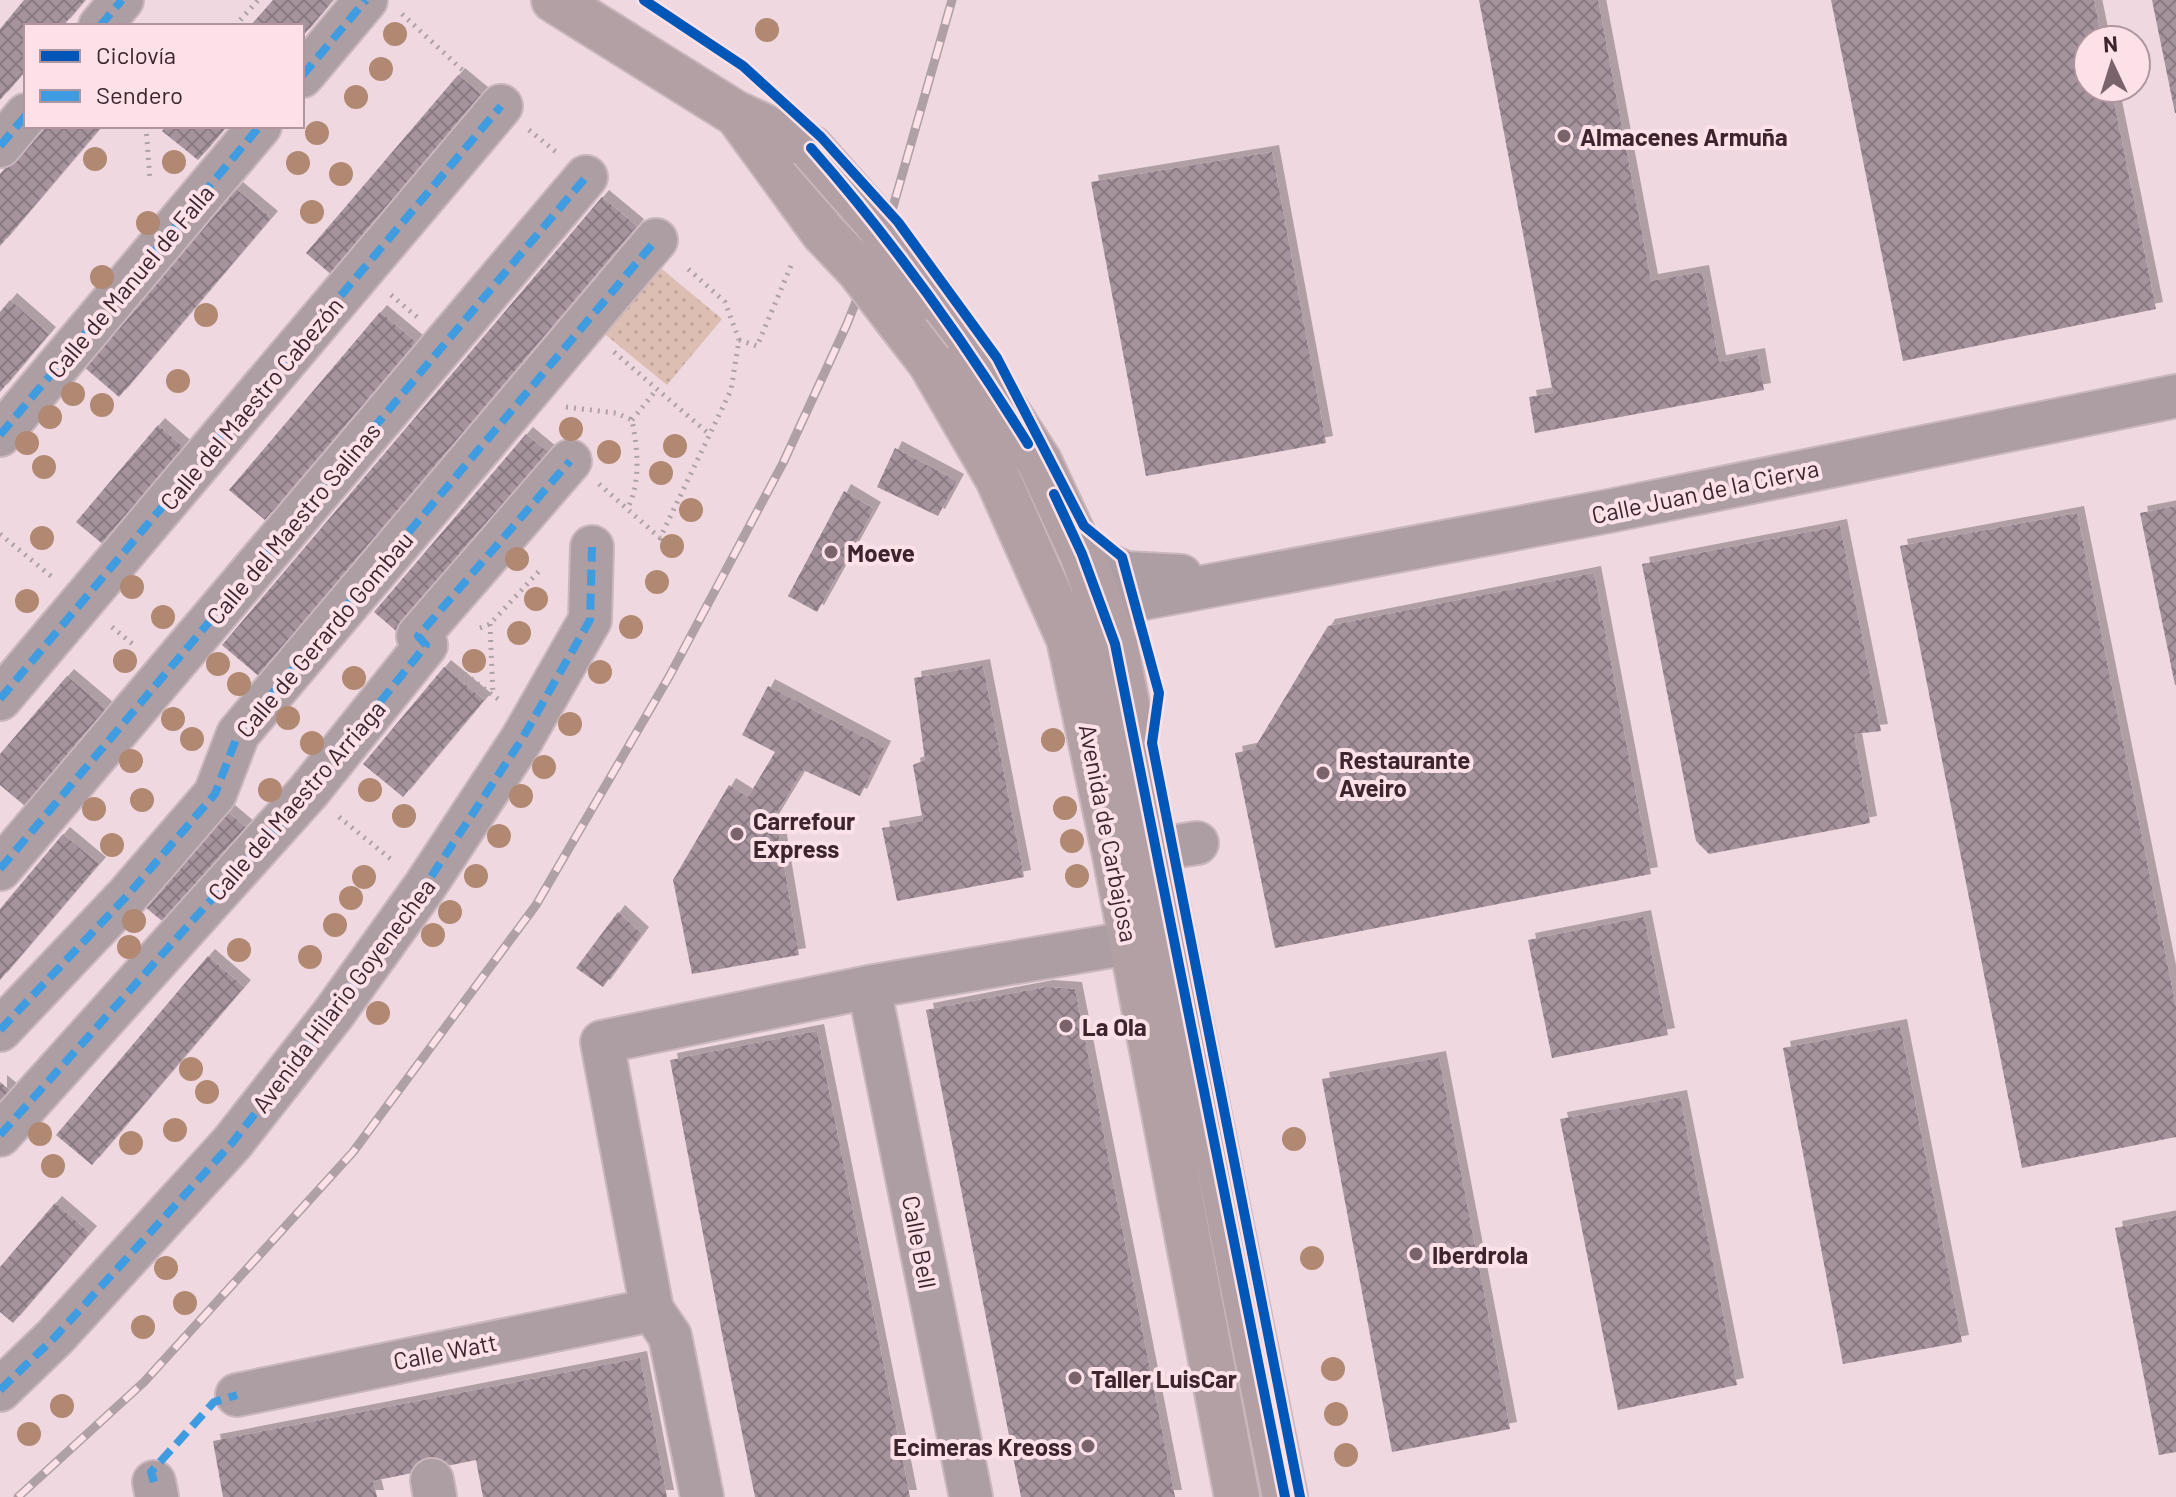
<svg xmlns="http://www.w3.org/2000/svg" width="2176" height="1497" viewBox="0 0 2176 1497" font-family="Barlow,sans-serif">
  <defs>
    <pattern id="grass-dots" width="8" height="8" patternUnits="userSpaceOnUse" patternTransform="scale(2)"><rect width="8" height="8" fill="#dcbeb2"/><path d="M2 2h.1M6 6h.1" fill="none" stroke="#bea399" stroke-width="1.8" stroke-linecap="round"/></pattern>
    <pattern id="building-cross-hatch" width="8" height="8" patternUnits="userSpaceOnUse" patternTransform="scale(2)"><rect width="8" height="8" fill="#a6939d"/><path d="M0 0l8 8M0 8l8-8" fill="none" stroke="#887880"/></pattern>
    <filter id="shadow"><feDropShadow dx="7" dy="-7" stdDeviation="0" flood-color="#0004"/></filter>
  </defs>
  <rect width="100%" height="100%" fill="#efd8e0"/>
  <path fill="url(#grass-dots)" d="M645 255 722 319 667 385 590 322Z"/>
  <path fill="url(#building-cross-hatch)" filter="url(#shadow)" d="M24 0H85L63 26H26V70L0 100V29Z
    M273 0H333L302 37V26H250Z
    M1479 0H1598L1651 281 1702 272 1719 362 1758 355 1764 390 1535 433 1529 397 1553 393Z
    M1831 0H2094L2102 40H2088V88H2111L2156 309 1903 361Z
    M2152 0H2176V113H2175Z
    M458 75 493 104 341 283 306 253Z
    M41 126H102L0 246V174Z
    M166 126H227L198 160 162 131Z
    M1272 152 1326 443 1146 476 1091 182Z
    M236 189 271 218 119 397 84 367Z
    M602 197 637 226 340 578 344 582 261 678 222 645Z
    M10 300 49 334 0 392V312Z
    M380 312 416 342 265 520 229 490Z
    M158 425 197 459 116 555 76 522Z
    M526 434 561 463 409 642 374 612Z
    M895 448 957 481 938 516 877 487Z
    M844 491 874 509 817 612 788 596Z
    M2176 506V685H2175L2140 513Z
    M2077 513 2176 1007V1137L2022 1168 1900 546Z
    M1840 526 1881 731 1854 734 1870 823 1709 854 1696 841 1642 564Z
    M1594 573 1651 874 1275 948 1235 753 1254 749 1328 626Z
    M983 666 1024 877 897 901 882 828 923 821 913 765 925 760 914 678Z
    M444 667 484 700 403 797 363 764Z
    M67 676 106 709 25 806 0 785V754Z
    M768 686 884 748 860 796 803 770 772 821 778 830 799 955 692 974 673 880 729 785 748 797 775 752 742 735Z
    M215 801 254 834 173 930 133 897Z
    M63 834 99 864 0 980V909Z
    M618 912 642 934 603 987 576 968Z
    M1644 917 1668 1035 1552 1058 1528 940Z
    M208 956 244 987 92 1165 56 1135Z
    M1046 987 1075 989 1175 1497H1021L926 1010Z
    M1900 1026 1962 1342 1843 1364 1783 1048Z
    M817 1031 859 1242 910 1497H755L723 1339 670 1060Z
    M1439 1058 1510 1429 1392 1452 1322 1079Z
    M0 1082 23 1101 0 1128Z
    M1680 1097 1737 1385 1618 1410 1560 1119Z
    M55 1203 90 1233 13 1323 0 1312V1267Z
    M2176 1216V1452L2159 1455 2115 1228Z
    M640 1358 667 1497H483L476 1460 373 1481 377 1497H223L213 1441Z"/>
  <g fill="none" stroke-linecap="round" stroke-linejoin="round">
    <defs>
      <path id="minor" d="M100 26 122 0
        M302 76 366 0
        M0 146 26 115
        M0 435 260 126
        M1082 554 1126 573 1181 576
        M1075 635 1134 600 1609 511 2176 396
        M0 699 501 106
        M1158 849 1197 843
        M0 869 586 177
        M869 987 971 1497
        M0 1030 127 896 215 794 238 734 656 240
        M0 1135 308 792 426 645 418 636 570 461
        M0 1390 55 1337 232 1143 334 1013 425 886 522 739 590 620 592 547
        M237 1395 652 1310
        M432 1480 435 1497
        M154 1482 157 1497
        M702 1497 670 1336 652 1310 602 1042 869 987 1129 943"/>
      <path id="major" d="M554 0 735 113 811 148
        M737 114 823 232
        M934 299 1039 461 1082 554 1115 644 1285 1497
        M930 362 998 479 1069 639 1115 855 1237 1497"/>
    </defs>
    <use href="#minor" stroke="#cab6bd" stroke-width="46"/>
    <use href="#major" stroke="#cab6bd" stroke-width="48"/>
    <path stroke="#aea1a4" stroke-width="5" stroke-dasharray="2 6" stroke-linecap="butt" d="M402 14 471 78
      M235 26 258 0
      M146 126 150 181
      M529 130 556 152
      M391 295 417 317
      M739 340 757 346 793 261
      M614 352 709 434
      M566 407 616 413 632 420C638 452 641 481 627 510
      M632 420 657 389
      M599 484 660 538 731 390 739 340 725 302 686 267
      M0 534 52 577
      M490 624 493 695
      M112 627 135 646
      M480 628 490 624 542 568
      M458 669 498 699
      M339 817 393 861"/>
    <use href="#minor" stroke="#ac9ea3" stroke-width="42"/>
    <use href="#major" stroke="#b2a0a5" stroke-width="44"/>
    <defs>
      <path id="rail" d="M18 1497 144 1382 353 1152 536 905 670 675 783 463 847 324 891 214 952 0"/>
    </defs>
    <use href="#rail" stroke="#aea0a4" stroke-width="9"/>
    <use href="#rail" stroke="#fce1e9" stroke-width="6" stroke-dasharray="18" stroke-linecap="butt"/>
    <defs>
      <path id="major-bridge" d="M811 148 875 221 934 299
        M823 232 859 270 930 362"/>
    </defs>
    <use href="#major-bridge" stroke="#cab6bd" stroke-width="48" stroke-linecap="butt"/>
    <use href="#major-bridge" stroke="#b2a0a5" stroke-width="44"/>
    <path stroke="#3f9ce1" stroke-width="8" stroke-dasharray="16 8" stroke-linecap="butt" d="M100 26 122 0
      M302 76 366 0
      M0 146 26 115
      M0 435 260 126
      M0 699 501 106
      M0 869 586 177
      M0 1030 127 896 215 794 238 734 656 240
      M0 1135 308 792 426 645 418 636 570 461
      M0 1390 55 1337 232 1143 334 1013 425 886 522 739 590 620 592 547
      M154 1482 151 1472 214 1402 237 1395"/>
    <defs>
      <path id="cycleway" d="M644 0 743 66 821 137 898 222 997 358 1084 526 1122 557 1159 693 1152 743 1300 1497
        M811 148C893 241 963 339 1028 444
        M1054 494 1082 554 1115 644 1285 1497"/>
    </defs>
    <use href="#cycleway" stroke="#fce1e9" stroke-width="15"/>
    <use href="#cycleway" stroke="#0057b8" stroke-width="10"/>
  </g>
  <g fill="#b18871">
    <circle cx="767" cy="30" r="12"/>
    <circle cx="395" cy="34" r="12"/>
    <circle cx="381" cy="69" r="12"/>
    <circle cx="356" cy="97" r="12"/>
    <circle cx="317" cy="133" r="12"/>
    <circle cx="95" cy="159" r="12"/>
    <circle cx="174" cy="162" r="12"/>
    <circle cx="298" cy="163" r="12"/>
    <circle cx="341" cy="174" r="12"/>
    <circle cx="312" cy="212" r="12"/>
    <circle cx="148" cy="223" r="12"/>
    <circle cx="102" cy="277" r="12"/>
    <circle cx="206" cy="315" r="12"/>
    <circle cx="178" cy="381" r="12"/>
    <circle cx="73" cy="394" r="12"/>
    <circle cx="102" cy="405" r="12"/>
    <circle cx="50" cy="417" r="12"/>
    <circle cx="571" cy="429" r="12"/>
    <circle cx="27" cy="443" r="12"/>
    <circle cx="675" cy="446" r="12"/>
    <circle cx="609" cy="452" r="12"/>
    <circle cx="44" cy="467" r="12"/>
    <circle cx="661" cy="473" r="12"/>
    <circle cx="691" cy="510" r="12"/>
    <circle cx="42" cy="538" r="12"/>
    <circle cx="672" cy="546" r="12"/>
    <circle cx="517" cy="559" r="12"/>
    <circle cx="657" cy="582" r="12"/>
    <circle cx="132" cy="587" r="12"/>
    <circle cx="536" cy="599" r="12"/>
    <circle cx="27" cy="601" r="12"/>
    <circle cx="163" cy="617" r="12"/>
    <circle cx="631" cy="627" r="12"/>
    <circle cx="519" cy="633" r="12"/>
    <circle cx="125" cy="661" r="12"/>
    <circle cx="474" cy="661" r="12"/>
    <circle cx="218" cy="664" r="12"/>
    <circle cx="600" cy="672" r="12"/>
    <circle cx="354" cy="678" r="12"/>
    <circle cx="239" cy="684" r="12"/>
    <circle cx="288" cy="718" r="12"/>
    <circle cx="173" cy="719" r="12"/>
    <circle cx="570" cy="724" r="12"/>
    <circle cx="192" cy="739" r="12"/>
    <circle cx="1053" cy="740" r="12"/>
    <circle cx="312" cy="743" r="12"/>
    <circle cx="131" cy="761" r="12"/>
    <circle cx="544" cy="767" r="12"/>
    <circle cx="270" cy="790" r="12"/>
    <circle cx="370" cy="790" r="12"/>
    <circle cx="521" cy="796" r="12"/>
    <circle cx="142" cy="800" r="12"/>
    <circle cx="1065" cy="808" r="12"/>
    <circle cx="94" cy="809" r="12"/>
    <circle cx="404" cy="816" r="12"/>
    <circle cx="499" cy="836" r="12"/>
    <circle cx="1072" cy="841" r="12"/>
    <circle cx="112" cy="845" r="12"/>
    <circle cx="476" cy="876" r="12"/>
    <circle cx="1077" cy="876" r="12"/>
    <circle cx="364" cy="877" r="12"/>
    <circle cx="351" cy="898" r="12"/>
    <circle cx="450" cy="912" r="12"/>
    <circle cx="134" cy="921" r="12"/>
    <circle cx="335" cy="925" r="12"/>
    <circle cx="433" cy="935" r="12"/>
    <circle cx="129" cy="947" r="12"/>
    <circle cx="239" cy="950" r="12"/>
    <circle cx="310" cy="957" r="12"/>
    <circle cx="378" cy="1013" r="12"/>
    <circle cx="191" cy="1069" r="12"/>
    <circle cx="207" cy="1092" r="12"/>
    <circle cx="175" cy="1130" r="12"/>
    <circle cx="40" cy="1134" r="12"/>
    <circle cx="1294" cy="1139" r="12"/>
    <circle cx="131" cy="1143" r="12"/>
    <circle cx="53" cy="1166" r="12"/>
    <circle cx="1312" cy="1258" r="12"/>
    <circle cx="166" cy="1268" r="12"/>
    <circle cx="185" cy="1303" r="12"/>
    <circle cx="143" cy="1327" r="12"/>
    <circle cx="1333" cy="1369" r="12"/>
    <circle cx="62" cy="1406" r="12"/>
    <circle cx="1336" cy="1414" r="12"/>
    <circle cx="29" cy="1434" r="12"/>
    <circle cx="1346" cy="1455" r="12"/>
  </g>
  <g fill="#7b636c" stroke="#fce1e9" stroke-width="3">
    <circle cx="1564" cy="136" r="8"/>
    <circle cx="831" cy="552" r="8"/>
    <circle cx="1323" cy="773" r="8"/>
    <circle cx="737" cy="834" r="8"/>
    <circle cx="1066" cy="1026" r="8"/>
    <circle cx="1416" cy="1254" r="8"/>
    <circle cx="1075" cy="1378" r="8"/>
    <circle cx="1088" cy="1446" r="8"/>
  </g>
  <g text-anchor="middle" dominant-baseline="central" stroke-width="8" stroke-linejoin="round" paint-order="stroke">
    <g font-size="24" font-weight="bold" fill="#3d242d" stroke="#fce1e9" text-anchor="start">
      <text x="1580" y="136">Almacenes Armuña</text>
      <text x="847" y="552">Moeve</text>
      <text x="1339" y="759">Restaurante<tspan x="1339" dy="28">Aveiro</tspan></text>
      <text x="753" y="820">Carrefour<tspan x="753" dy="28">Express</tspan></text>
      <text x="1082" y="1026">La Ola</text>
      <text x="1432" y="1254">Iberdrola</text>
      <text x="1091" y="1378">Taller LuisCar</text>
      <text x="1072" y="1446" text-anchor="end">Ecimeras Kreoss</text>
    </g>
    <g font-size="24" fill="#3d242d" stroke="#fce1e9">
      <text transform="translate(130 281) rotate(-50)">Calle de Manuel de Falla</text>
      <text transform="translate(251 403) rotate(-50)">Calle del Maestro Cabezón</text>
      <text transform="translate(1705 491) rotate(-12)">Calle Juan de la Cierva</text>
      <text transform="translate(293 523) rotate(-50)">Calle del Maestro Salinas</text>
      <text transform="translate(324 634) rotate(-50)">Calle de Gerardo Gombau</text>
      <text transform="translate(296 800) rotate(-49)">Calle del Maestro Arriaga</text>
      <text transform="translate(1109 833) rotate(79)">Avenida de Carbajosa</text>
      <text transform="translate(343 995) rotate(-53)">Avenida Hilario Goyenechea</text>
      <text transform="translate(920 1242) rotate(79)">Calle Bell</text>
      <text transform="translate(445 1351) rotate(-11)">Calle Watt</text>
    </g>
  </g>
  <rect x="24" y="24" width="280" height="104" fill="#fce1e9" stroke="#b0959e" stroke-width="2"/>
  <rect x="40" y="50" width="40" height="12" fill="#0057b8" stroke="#b0959e" stroke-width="2"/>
  <text x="96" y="64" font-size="24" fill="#3d242d">Ciclovía</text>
  <rect x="40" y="90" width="40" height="12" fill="#3f9ce1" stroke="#b0959e" stroke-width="2"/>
  <text x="96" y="104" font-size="24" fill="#3d242d">Sendero</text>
  <g transform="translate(2112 64) rotate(356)"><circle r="38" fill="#fce1e9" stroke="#b0959e" stroke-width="2"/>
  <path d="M0-6L14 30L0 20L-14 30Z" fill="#7b636c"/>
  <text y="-12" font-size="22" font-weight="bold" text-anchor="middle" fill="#3d242d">N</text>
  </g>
</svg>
